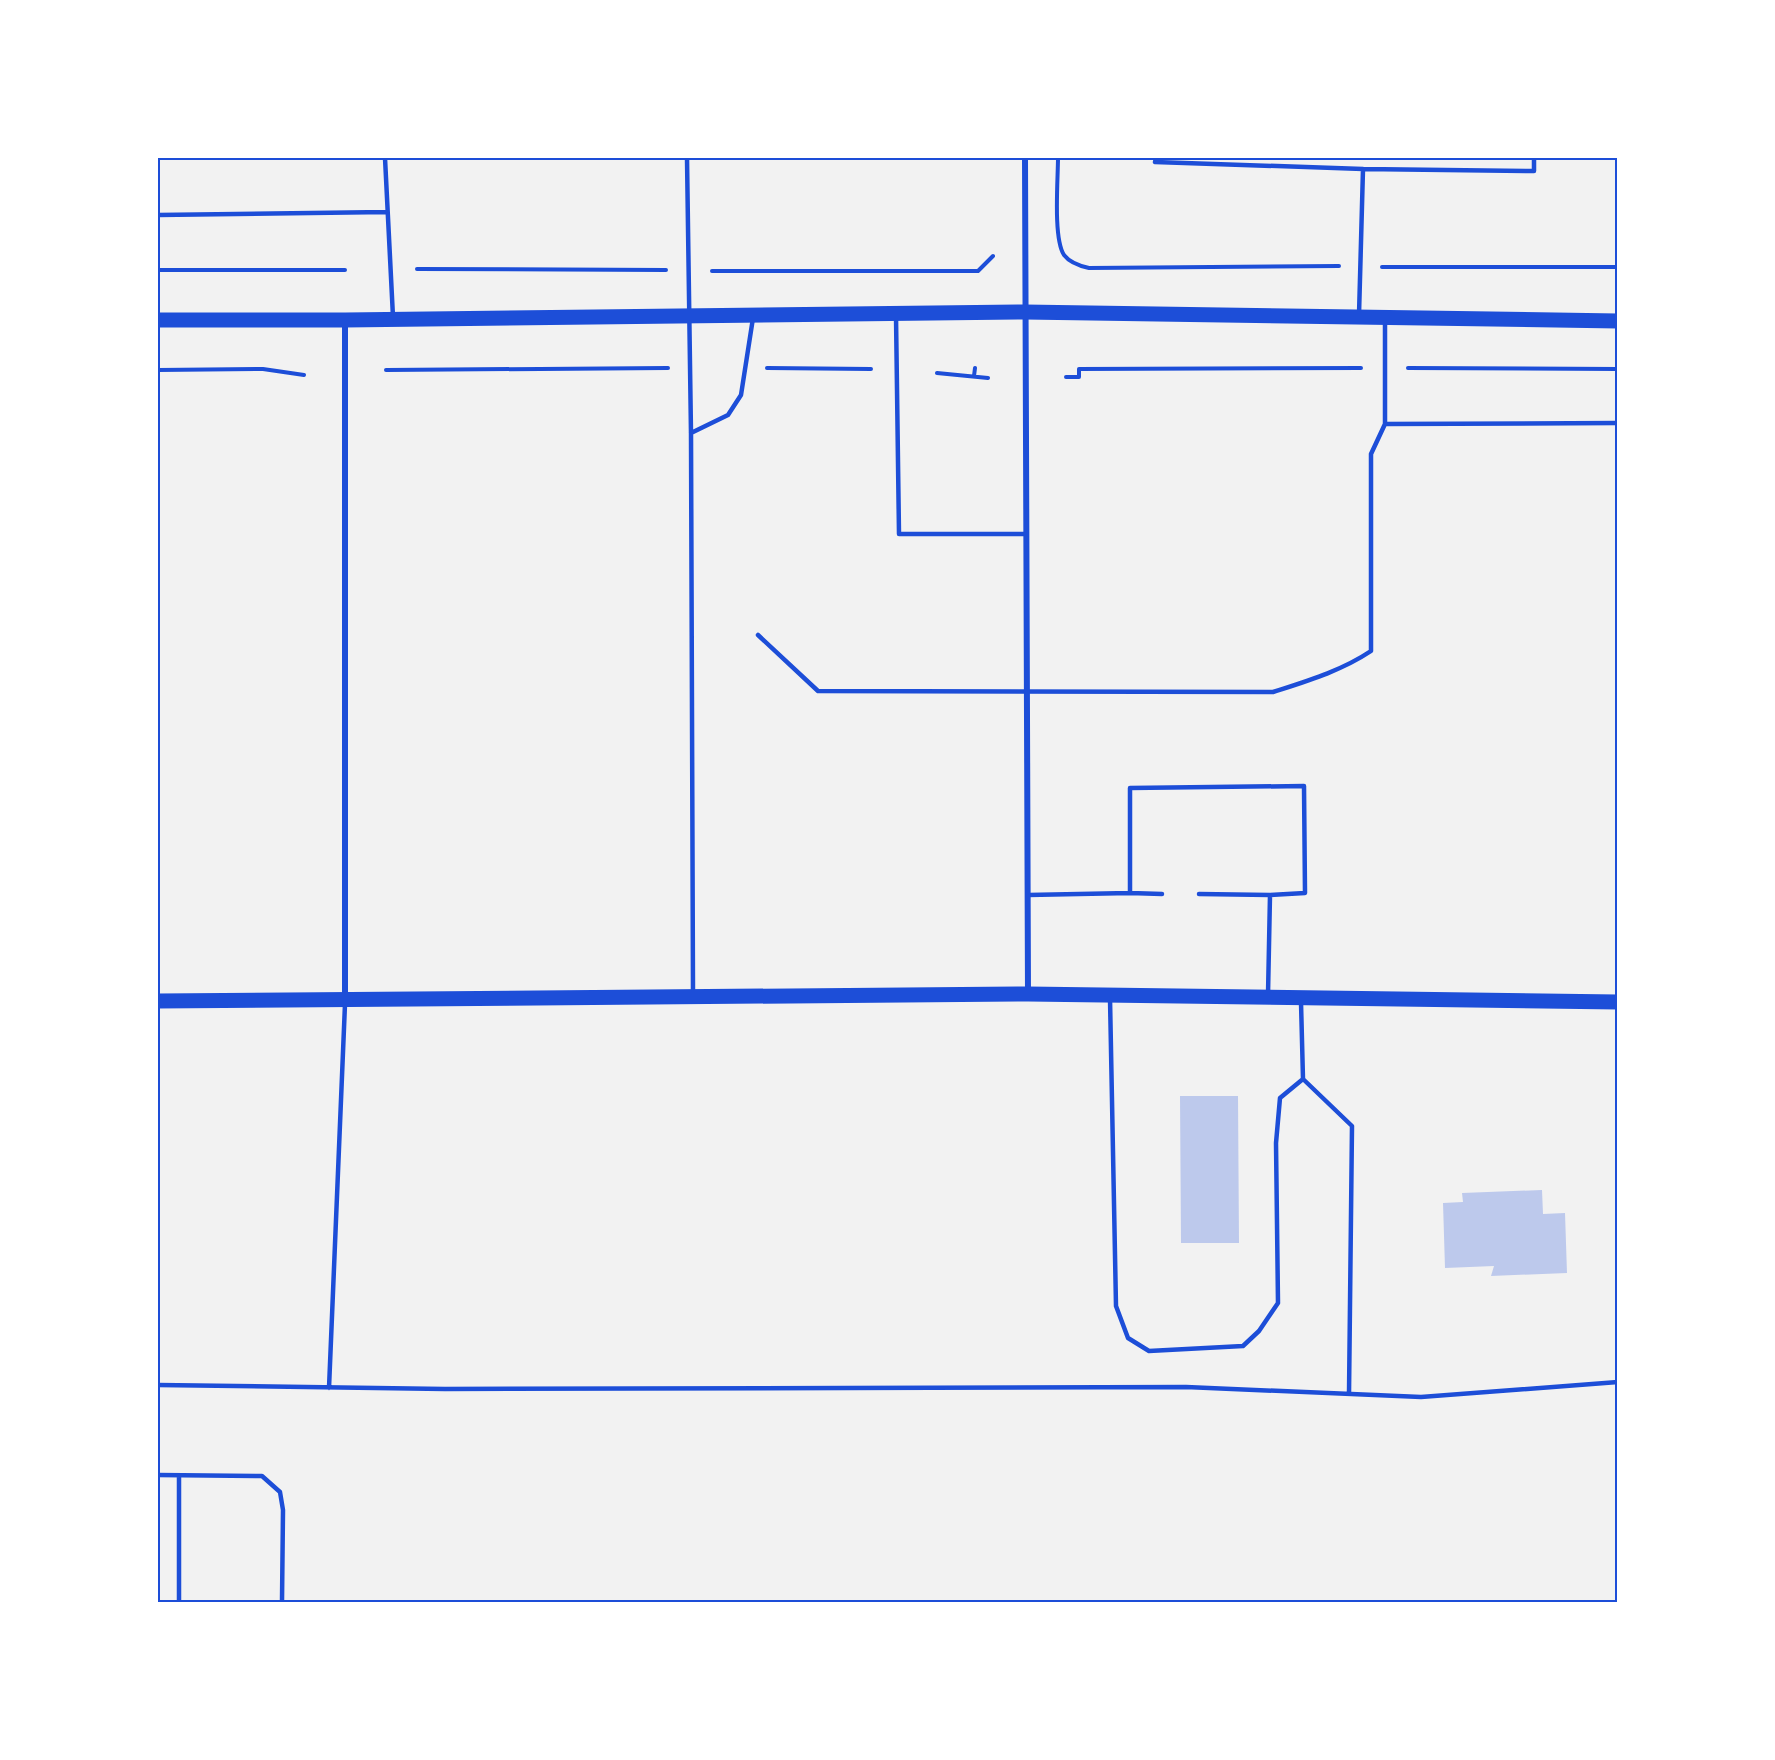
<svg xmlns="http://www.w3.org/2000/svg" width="1775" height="1760" viewBox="0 0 1775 1760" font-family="Jost,sans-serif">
  <rect width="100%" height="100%" fill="#f2f2f2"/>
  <path fill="#bdc9ec" d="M1180 1096H1238L1239 1243H1181Z
    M1542 1190 1543 1214 1565 1213 1567 1273 1491 1276 1494 1266 1445 1268 1443 1203 1463 1202 1462 1193Z"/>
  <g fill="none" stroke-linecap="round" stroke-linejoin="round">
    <path stroke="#1d4ed8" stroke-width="4" d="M1058 158C1058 180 1053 238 1064 255 1070 263 1080 266 1089 268L1339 266
      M1382 267H1618
      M417 269 666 270
      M158 270H345
      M712 271H978L993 256
      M767 368 871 369
      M1408 368 1618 369
      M158 370 263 369 304 375
      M386 370 668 368
      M937 373 988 378
      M974 376 975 368
      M1066 377H1079V369L1361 368"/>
    <path stroke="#1d4ed8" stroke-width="4.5" d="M385 158 393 317
      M687 158 691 433 693 994
      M1156 158 1155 162 1363 169
      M158 215 387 212
      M1359 315 1363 169 1534 171V158
      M896 316 899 534H1026
      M1385 424 1618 423
      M691 433 728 415 741 395 753 318
      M758 635 818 691 1273 692C1307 681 1341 671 1371 651V454L1385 424V321
      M1130 893 1162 894
      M1199 894 1270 895
      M1028 895 1130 893V788L1304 786 1305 893 1270 895 1268 995
      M1110 998 1116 1306 1128 1338 1149 1351 1243 1346 1259 1331 1278 1303 1276 1143 1280 1098 1303 1079 1301 1002
      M1303 1079 1352 1126 1349 1394
      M158 1385 445 1389 1186 1387 1421 1397 1618 1382
      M329 1388 345 1004
      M158 1475 262 1476 280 1492 283 1510 282 1602
      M179 1602V1476"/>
    <path stroke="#1d4ed8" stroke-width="6" d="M1025 158 1028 994
      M345 321V998"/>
    <path stroke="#1d4ed8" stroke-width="15" d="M158 320H345L1025 312 1618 321
      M158 1001 1028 994 1618 1002"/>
  </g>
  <rect width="1775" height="1760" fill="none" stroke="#ffffff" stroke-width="318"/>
  <rect x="159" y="159" width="1457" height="1442" fill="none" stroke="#1d4ed8" stroke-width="2"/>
</svg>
